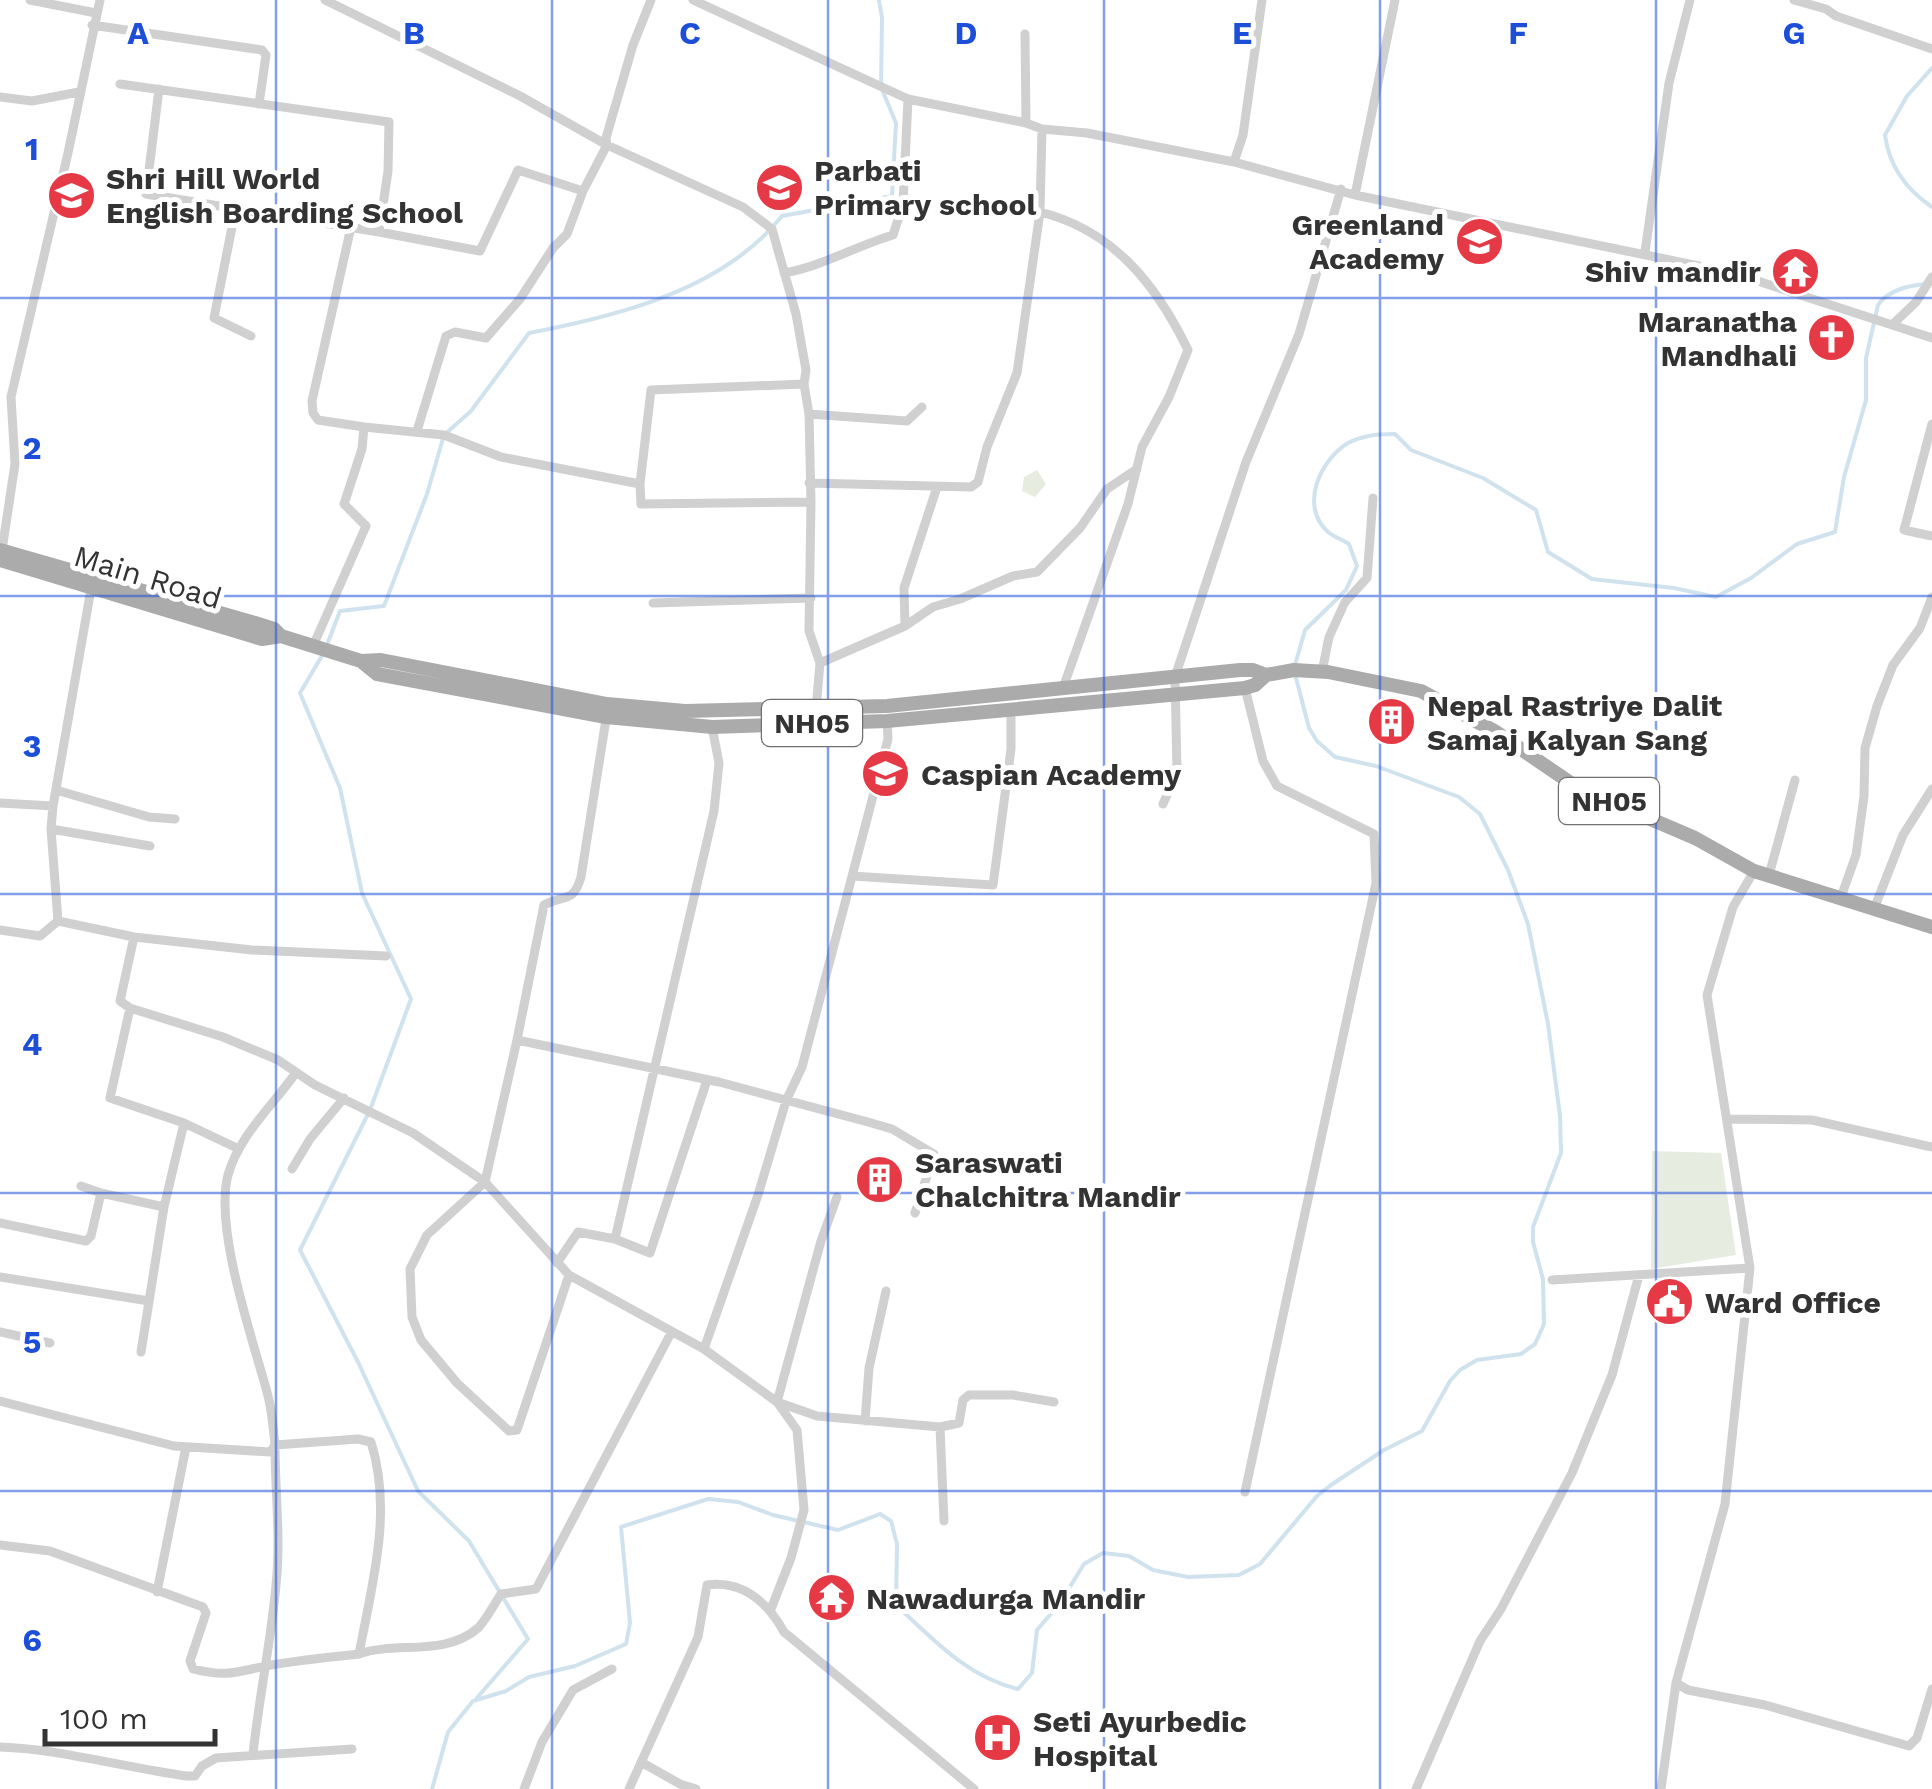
<svg xmlns="http://www.w3.org/2000/svg" width="1932" height="1789" viewBox="0 0 1932 1789" font-family="'Work Sans',sans-serif">
  <rect width="100%" height="100%" fill="#fff"/>
  <path fill="#e6ecdf" d="M1037 470 1046 484 1035 497 1022 491 1024 477Z
    M1652 1151 1721 1153 1736 1255 1651 1269Z"/>
  <g fill="none" stroke-linecap="round" stroke-linejoin="round">
    <path stroke="#cfe2ee" stroke-width="4" d="M1932 68 1907 96 1885 135C1889 166 1907 190 1932 207
      M327 645 340 611 384 606 427 494 444 435 471 411 529 333C618 316 723 290 782 216L892 196 896 123 881 87 882 18 879 0
      M323 654 300 693 340 788 362 893 411 999 370 1110 300 1250 358 1362 418 1491 469 1541 528 1639 476 1699
      M1295 665 1305 630 1346 590 1357 566 1349 544C1343 540 1334 537 1328 532 1299 506 1320 460 1348 443 1364 435 1378 434 1395 434L1411 450 1483 478 1536 510 1548 552 1592 579 1674 588 1716 597 1751 578 1797 544 1835 532 1844 477 1866 400V358L1878 305C1888 290 1910 285 1927 284
      M432 1789 448 1732 473 1701 506 1691 529 1677 575 1666 626 1644 630 1623 621 1527 708 1499 738 1502 773 1515 838 1530 880 1514 891 1521 897 1544 896 1605C934 1640 967 1677 1018 1689L1032 1673 1037 1630 1060 1603 1084 1564 1103 1553 1129 1556 1153 1570 1188 1577 1239 1575 1260 1564 1317 1496 1331 1485 1384 1450 1422 1431 1450 1381 1460 1370 1477 1360 1521 1354 1535 1344 1544 1324 1543 1279 1533 1242V1227L1561 1153 1560 1116 1548 1024 1528 924 1508 870 1480 814 1459 797 1376 766 1335 757 1317 741 1309 728 1295 674"/>
    <path stroke="#d0d0d0" stroke-width="9" d="M30 0 96 13
      M325 0 520 96 607 145 743 207 772 229 796 314 806 370 804 384 809 414 811 502 809 631 820 663 816 709
      M693 0 908 99 1026 123 1042 129 1087 133 1234 162 1355 195 1733 273 1932 338
      M1794 0 1826 9 1836 16 1932 49
      M92 25 262 50 266 55 259 104
      M1025 34 1026 123
      M120 84 389 122 388 171 379 232 480 251 518 170 583 191 607 145 606 138 633 45 651 0
      M159 89 146 194 379 232
      M0 97 32 101 79 92
      M1234 162 1243 135 1262 0
      M1355 195 1395 0
      M236 207 214 318 251 336
      M1040 212C1113 230 1156 284 1188 350L1169 397 1142 447 1128 504 1063 688
      M351 227 312 401 313 413 318 420 364 427
      M1645 252 1669 83 1690 0
      M784 273C823 266 856 246 893 235L903 204 908 99
      M1892 325 1916 302 1932 277
      M809 414 907 421 922 407
      M1932 424 1904 530 1932 536
      M417 431 446 336 455 332 486 338 520 299 553 248 567 234 583 191
      M809 483 971 487 978 482 987 447 1017 373 1040 212 1042 129
      M640 484 651 390 804 384
      M2 550 15 464 11 397 68 153 100 0
      M91 589 53 806 51 829 58 921 134 937 120 1001 130 1008 223 1037 278 1060 315 1085 413 1133 485 1182 569 1275 704 1349 777 1402 797 1430 804 1510 791 1558 771 1609
      M653 603 811 598
      M905 626 904 588 937 487
      M313 646 366 526 344 504 362 449 364 427 444 435 501 457 640 484 641 504 811 502
      M820 663 905 626 933 607 960 599 1013 576 1037 572 1080 528 1107 489 1137 469
      M1322 672 1329 637 1345 602 1367 578 1373 498
      M1245 688 1263 761 1277 786 1374 834 1376 883 1245 1492
      M607 713 581 877C573 904 565 894 544 905L517 1040 719 1082 868 1122 892 1129 934 1154 915 1213
      M56 790 149 817 175 819
      M0 803 53 806
      M1163 804 1177 772 1175 677 1246 462 1299 334 1341 189
      M51 829 150 846
      M1769 875 1795 780
      M852 876 993 885 1011 749V708
      M1841 897 1856 855 1864 796 1865 748 1877 706 1893 665 1920 628 1932 597
      M1874 909 1903 835 1932 789
      M0 930 40 936 58 921
      M134 937 252 950 386 956
      M130 1008 110 1098 184 1123 164 1207 141 1352
      M517 1040 485 1182 427 1235 410 1269 412 1317 421 1340 457 1383 509 1431 517 1430 569 1275
      M1727 1119 1812 1120 1932 1147
      M184 1123 239 1149
      M292 1169 310 1139 344 1098
      M81 1186 101 1193
      M837 1197 821 1241 777 1402 817 1416 940 1427 959 1423 963 1400 969 1395H1013L1054 1402
      M0 1223 86 1241 91 1236 101 1193 164 1207
      M615 1239 714 811 719 763 712 727
      M557 1263 578 1232 615 1239 650 1253 707 1080
      M0 1277 149 1301
      M1552 1280 1750 1268
      M0 1332 50 1343
      M704 1349 758 1195 786 1101 802 1067 888 739 887 720
      M0 1401 174 1446 270 1452 275 1445C273 1427 272 1409 267 1392 252 1337 214 1228 228 1175 239 1136 272 1106 295 1074
      M865 1421 869 1368 886 1291
      M940 1427 944 1521
      M0 1545 50 1551 203 1607 206 1613 190 1661 193 1669C229 1678 238 1671 271 1665 300 1660 330 1657 359 1654 372 1584 393 1512 371 1442L358 1439 275 1445C275 1491 281 1539 276 1585 271 1641 259 1698 253 1754
      M157 1592 186 1447
      M359 1654C396 1641 445 1657 478 1628 487 1619 494 1604 501 1594L536 1589 671 1333
      M1676 1683 1688 1690 1765 1705 1909 1746 1917 1738 1932 1689
      M0 1747C61 1749 126 1768 187 1776H195L202 1766 216 1758 352 1749
      M641 1762 680 1784 696 1789
      M524 1789 542 1742 573 1690 612 1669
      M629 1789 698 1637 707 1585C743 1580 768 1603 784 1632L974 1789
      M1416 1789 1480 1641 1501 1609 1572 1473 1612 1375 1639 1275
      M1661 1789 1676 1683 1725 1504 1750 1268 1707 995 1733 907 1754 871"/>
    <path stroke="#ababab" stroke-width="14" d="M0 550 255 623 274 629 281 636 361 661 381 660 607 704 685 711 887 706 1240 670H1253L1266 675
      M0 560 262 639 281 636
      M361 661 377 674 606 717 712 727 887 721 1245 688 1255 685 1266 675 1294 670 1328 672 1421 691 1496 732 1578 788 1695 838 1754 871 1932 927"/>
  </g>
  <path fill="none" stroke="#1d4ed8" stroke-width="2.5" stroke-opacity="0.55" d="M276 0V1789M552 0V1789M828 0V1789M1104 0V1789M1380 0V1789M1656 0V1789M0 298H1932M0 596H1932M0 894H1932M0 1193H1932M0 1491H1932"/>
  <defs>
    <symbol id="school-disc" viewBox="-11 -11 22 22"><circle r="9.5" fill="#e63946" stroke="#fff"/><path d="M0-5L7-2L0 1L-7-2ZM-4 1L0 2.5L4 1V4Q0 6-4 4Z" fill="#fff"/></symbol>
    <symbol id="temple-disc" viewBox="-11 -11 22 22"><circle r="9.5" fill="#e63946" stroke="#fff"/><path d="M0-6L5-2H3V0L6.5 2.5H4V6H1.5V3h-3V6H-4V2.5H-6.5L-3 0V-2H-5Z" fill="#fff"/></symbol>
    <symbol id="church-disc" viewBox="-11 -11 22 22"><circle r="9.5" fill="#e63946" stroke="#fff"/><path d="M-1.2-6h2.4v3.5h3.3v2.4h-3.3V6h-2.4V-.1h-3.3v-2.4h3.3Z" fill="#fff"/></symbol>
    <symbol id="building-disc" viewBox="-11 -11 22 22"><circle r="9.5" fill="#e63946" stroke="#fff"/><path d="M-4-6H4V6H1V3H-1V6H-4ZM-2.5-4.3h1.7v1.8h-1.7ZM.8-4.3h1.7v1.8H.8ZM-2.5-1h1.7V.8h-1.7ZM.8-1h1.7V.8H.8Z" fill="#fff"/></symbol>
    <symbol id="civic-disc" viewBox="-11 -11 22 22"><circle r="9.5" fill="#e63946" stroke="#fff"/><path d="M-.6-6.5H3V-4.5H.6V-3L4-1V1h2V6H-6V1h2V-1L-.6-3ZM-1.2 2.5V6h2.4V2.5Z" fill="#fff"/></symbol>
    <symbol id="hospital-disc" viewBox="-11 -11 22 22"><circle r="9.5" fill="#e63946" stroke="#fff"/><path d="M-5-5h3v3.5h4V-5h3V5h-3V1.5h-4V5h-3Z" fill="#fff"/></symbol>
  </defs>
  <g fill-rule="evenodd">
    <use href="#school-disc" x="752" y="160" width="55" height="55"/>
    <use href="#school-disc" x="44" y="168" width="55" height="55"/>
    <use href="#school-disc" x="1452" y="214" width="55" height="55"/>
    <use href="#temple-disc" x="1768" y="244" width="55" height="55"/>
    <use href="#church-disc" x="1804" y="310" width="55" height="55"/>
    <use href="#building-disc" x="1364" y="694" width="55" height="55"/>
    <use href="#school-disc" x="858" y="746" width="55" height="55"/>
    <use href="#building-disc" x="852" y="1152" width="55" height="55"/>
    <use href="#civic-disc" x="1642" y="1274" width="55" height="55"/>
    <use href="#temple-disc" x="804" y="1570" width="55" height="55"/>
    <use href="#hospital-disc" x="970" y="1710" width="55" height="55"/>
  </g>
  <g text-anchor="middle" dominant-baseline="central" stroke-width="10" stroke-linejoin="round" paint-order="stroke">
    <g fill="#fff" stroke="#707070" stroke-width="2.5">
      <rect x="762" y="700" width="100" height="46" rx="8"/>
      <rect x="1559" y="778" width="100" height="46" rx="8"/>
    </g>
    <g font-size="28" font-weight="bold" fill="#333">
      <text x="812" y="723">NH05</text>
      <text x="1609" y="801">NH05</text>
    </g>
    <g font-size="30" font-weight="bold" fill="#333" stroke="#fff" text-anchor="start">
      <text x="814" y="170">Parbati<tspan x="814" dy="34">Primary school</tspan></text>
      <text x="106" y="178">Shri Hill World<tspan x="106" dy="34">English Boarding School</tspan></text>
      <text x="1444" y="224" text-anchor="end">Greenland<tspan x="1444" dy="34">Academy</tspan></text>
      <text x="1761" y="271" text-anchor="end">Shiv mandir</text>
      <text x="1797" y="321" text-anchor="end">Maranatha<tspan x="1797" dy="34">Mandhali</tspan></text>
      <text x="1427" y="705">Nepal Rastriye Dalit<tspan x="1427" dy="34">Samaj Kalyan Sang</tspan></text>
      <text x="921" y="774">Caspian Academy</text>
      <text x="915" y="1162">Saraswati<tspan x="915" dy="34">Chalchitra Mandir</tspan></text>
      <text x="1705" y="1302">Ward Office</text>
      <text x="866" y="1598">Nawadurga Mandir</text>
      <text x="1033" y="1721">Seti Ayurbedic<tspan x="1033" dy="34">Hospital</tspan></text>
    </g>
    <g font-size="30" fill="#333" stroke="#fff">
      <text transform="translate(148 577) rotate(17)">Main Road</text>
    </g>
  </g>
  <g font-size="32" text-anchor="middle" font-weight="bold" fill="#1d4ed8" stroke="#fff" stroke-width="10" stroke-linejoin="round" paint-order="stroke">
    <text x="138" y="44">A</text>
    <text x="414" y="44">B</text>
    <text x="690" y="44">C</text>
    <text x="966" y="44">D</text>
    <text x="1242" y="44">E</text>
    <text x="1518" y="44">F</text>
    <text x="1794" y="44">G</text>
    <text x="32" y="160">1</text>
    <text x="32" y="459">2</text>
    <text x="32" y="757">3</text>
    <text x="32" y="1055">4</text>
    <text x="32" y="1353">5</text>
    <text x="32" y="1651">6</text>
  </g>
  <path d="M45 1729v15h170v-15" fill="none" stroke="#333333" stroke-width="5"/>
  <text x="60" y="1729" font-size="30" fill="#333333" stroke="#ffffff" stroke-width="8" paint-order="stroke">100 m</text>
</svg>
